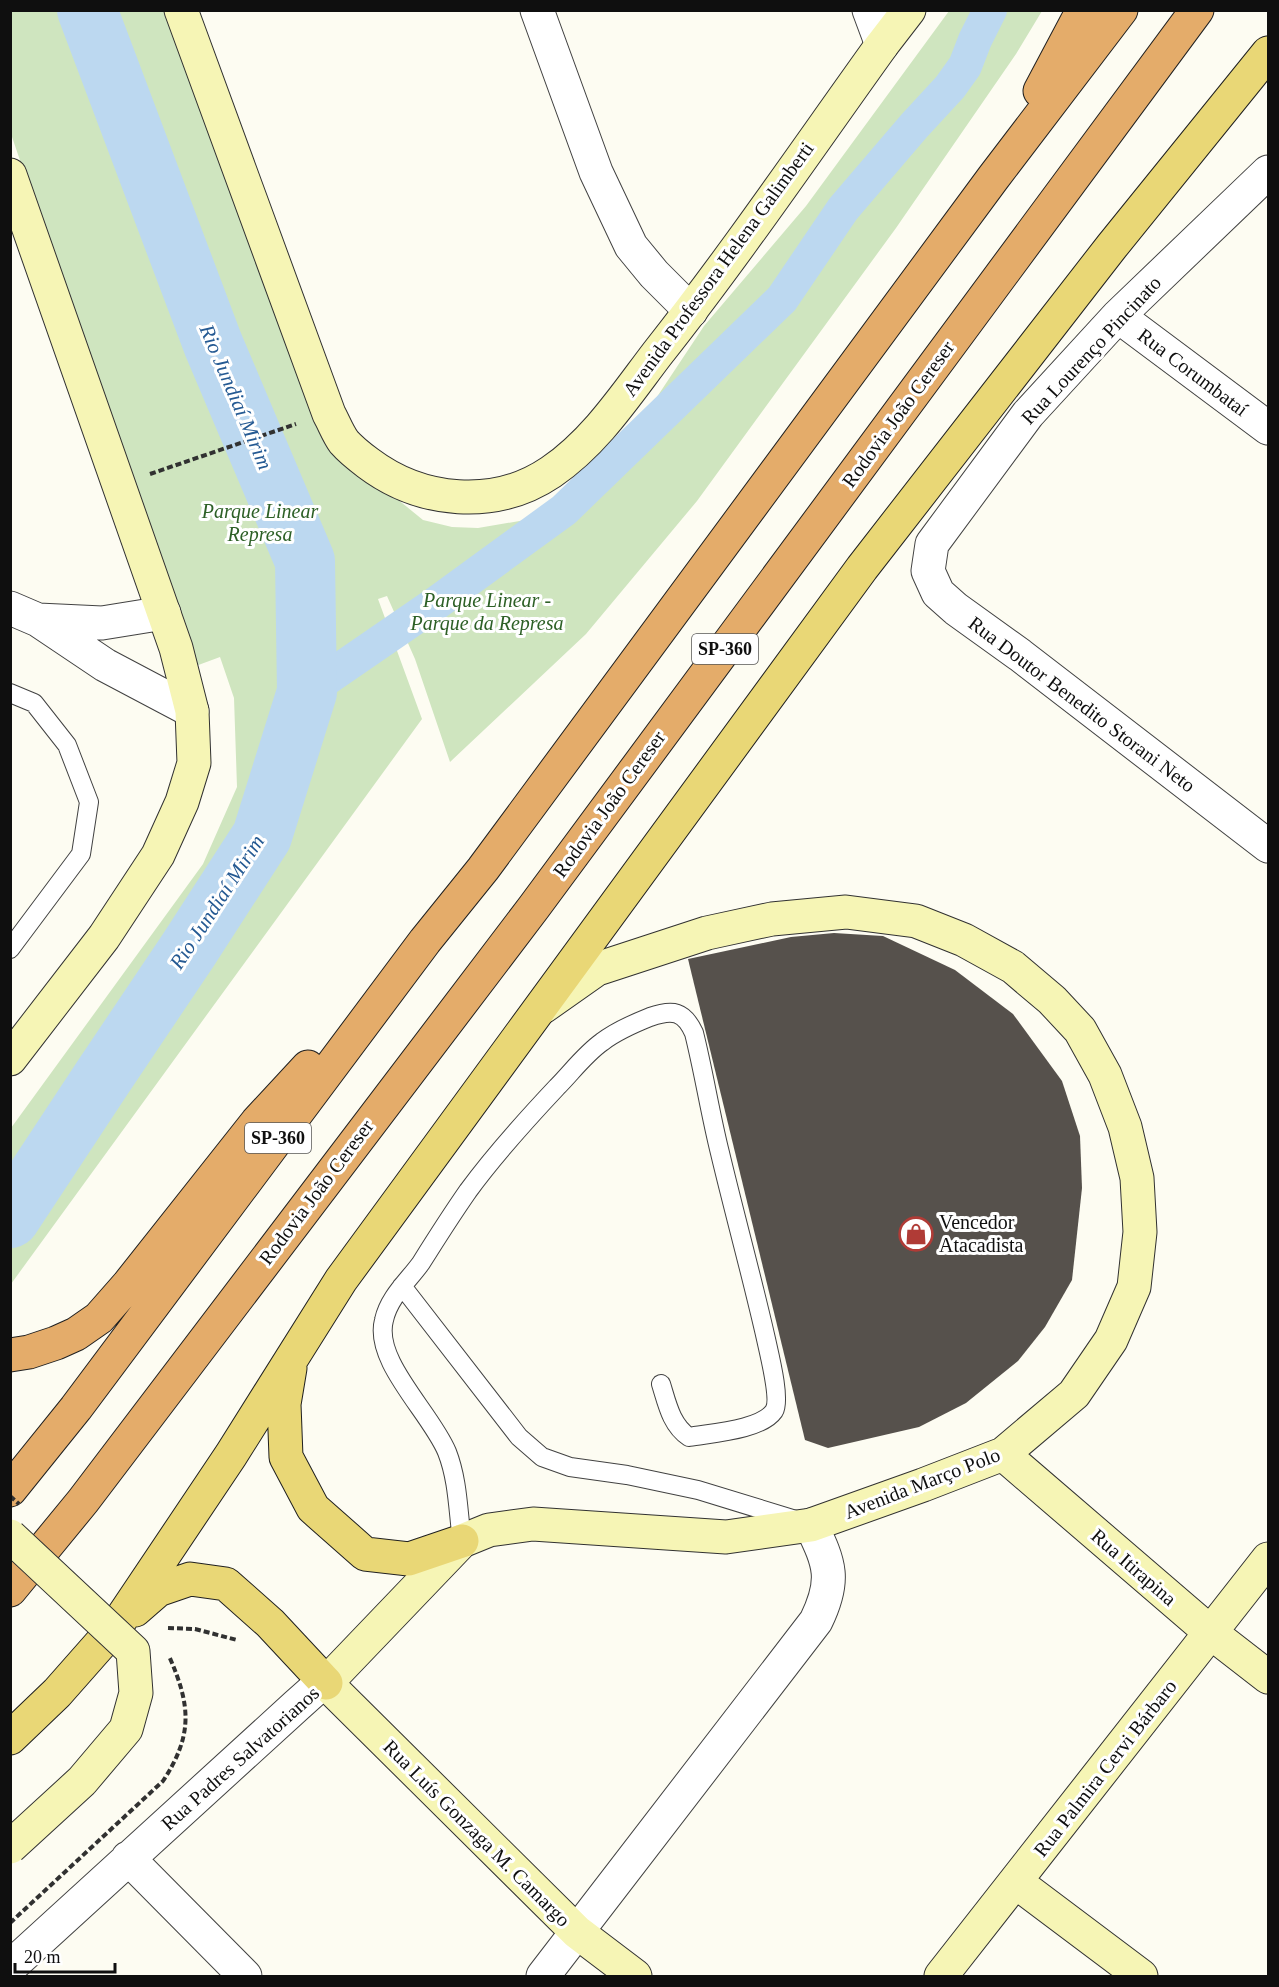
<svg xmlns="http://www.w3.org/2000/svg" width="1279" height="1987" viewBox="0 0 1279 1987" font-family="Georgia,serif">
  <rect width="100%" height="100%" fill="#fdfcf2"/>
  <path fill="#cfe5bf" d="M11 11H182L353 463 423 520 452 527 478 528 531 519 566 495 637 427 704 326 806 206 949 11H1042L1016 54 896 228 697 501 586 634 450 762 415 659 387 596 378 599 422 719 11 1284V1128L203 864 237 787 234 698 220 657 193 667 11 134Z"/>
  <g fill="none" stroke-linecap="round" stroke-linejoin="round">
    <path stroke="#bcd8f0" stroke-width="34" d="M307 692 435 604 564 510 782 299 843 209 914 126 950 87 965 66 975 40 990 10"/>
    <path stroke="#bcd8f0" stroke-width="60" d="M10 1218 103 1077 189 949 262 836 307 692 305 561 213 344 87 10"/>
  </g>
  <path fill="#56514c" d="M834 933 883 936 955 970 1013 1014 1062 1081 1080 1136 1082 1188 1072 1280 1045 1327 1018 1361 966 1403 919 1427 828 1448 805 1440 688 959 791 937Z"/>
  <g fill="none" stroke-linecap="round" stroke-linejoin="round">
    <defs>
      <path id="lane" d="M10 693 34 703 67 745 89 802 81 854 10 949
        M402 1286 519 1437 542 1457 570 1467 627 1475 698 1490 796 1520
        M462 1541C458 1511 458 1480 447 1452 431 1413 373 1361 384 1320 389 1297 408 1281 421 1263 436 1239 452 1214 468 1191 495 1154 526 1120 557 1087 571 1073 585 1054 602 1042 615 1032 635 1023 650 1017 673 1009 684 1011 694 1033 704 1073 710 1113 720 1153 735 1216 752 1277 766 1339 769 1353 781 1400 774 1411 761 1430 711 1433 689 1437 671 1425 667 1403 661 1384"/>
      <path id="street" d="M537 10 596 172 631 246 654 274 691 311
        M869 10 882 45
        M1268 172 1118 316 1028 414 932 544 928 571 938 593 956 609 1020 655 1268 846
        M1118 316 1268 428
        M10 608 38 620 105 665 192 711
        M38 620 102 623 164 613
        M128 1858 245 1976
        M10 1967 296 1706 315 1689 326 1683
        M543 1976 816 1621C836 1580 830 1564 811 1525"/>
      <path id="secondary" d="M181 10 329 414C334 423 338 434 344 442 351 450 360 457 368 463 421 503 495 510 551 472 595 442 625 396 657 354 736 254 808 148 882 45L909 10
        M10 175 176 648 192 711 194 763 182 802 158 855 104 937 10 1059
        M543 1007 597 969 707 933 772 919 846 912 916 921 964 940 1013 967 1052 1000 1080 1030 1105 1075 1125 1127 1137 1178 1140 1232 1134 1287 1111 1340 1074 1394 1003 1454 923 1485 811 1525 726 1537 533 1524 489 1530 462 1541 326 1683 577 1932 635 1976
        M1003 1454 1210 1632 1268 1677
        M1016 1882 1141 1976
        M941 1976 1268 1559"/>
      <path id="primary" d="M290 1368 284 1404 286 1457 313 1508 365 1554 409 1559 462 1541
        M135 1610 158 1590 190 1579 226 1584 270 1623 326 1683
        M10 1738 57 1693 117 1625 231 1455 341 1280 862 568 1112 246 1268 53"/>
      <path id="highway" d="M1040 91 1083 10
        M10 1355 29 1352 56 1343 76 1334 99 1318 128 1285 257 1122 308 1067
        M10 1490 76 1408 425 941 483 869 993 178 1121 10
        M10 1590 83 1501 534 907 1197 10"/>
    </defs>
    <use href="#lane" stroke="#424242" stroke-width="20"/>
    <use href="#street" stroke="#424242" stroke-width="35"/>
    <use href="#secondary" stroke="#313131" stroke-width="35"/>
    <use href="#primary" stroke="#202020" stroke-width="35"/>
    <use href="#highway" stroke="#202020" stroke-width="35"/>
    <path stroke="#313131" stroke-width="4" stroke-dasharray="6 3" stroke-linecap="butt" d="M150 474 296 424
      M168 1628 195 1629 237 1640"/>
    <use href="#lane" stroke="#fff" stroke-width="18"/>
    <use href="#street" stroke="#fff" stroke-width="33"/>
    <use href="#secondary" stroke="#f6f5b5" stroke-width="33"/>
    <use href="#primary" stroke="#e9d776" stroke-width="33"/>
    <use href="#highway" stroke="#e4ac6a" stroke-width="33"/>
    <defs>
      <path id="secondary-bridge" d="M10 1536 133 1651 136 1693 126 1729 82 1781 10 1847"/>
    </defs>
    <use href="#secondary-bridge" stroke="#313131" stroke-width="35" stroke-linecap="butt"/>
    <path stroke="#313131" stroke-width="4" stroke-dasharray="6 3" stroke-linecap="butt" d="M10 1496 19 1504
      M10 1923 163 1781C193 1735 191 1706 169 1656"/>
    <use href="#secondary-bridge" stroke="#f6f5b5" stroke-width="33"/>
  </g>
  <defs>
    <symbol id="shop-ring" viewBox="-11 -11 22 22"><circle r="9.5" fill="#fff" stroke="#b03b36" stroke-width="1.5"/><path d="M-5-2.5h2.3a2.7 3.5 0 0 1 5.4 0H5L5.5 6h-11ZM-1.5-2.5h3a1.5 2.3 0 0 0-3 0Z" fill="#b03b36"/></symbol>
  </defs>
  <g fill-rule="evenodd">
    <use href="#shop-ring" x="897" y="1215" width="38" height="38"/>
  </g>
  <g text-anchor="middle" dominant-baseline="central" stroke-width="6" stroke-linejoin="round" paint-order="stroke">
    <g fill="#fff" stroke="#575757" stroke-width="1.5">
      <rect x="692" y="634" width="66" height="30" rx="4.5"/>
      <rect x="245" y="1123" width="66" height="30" rx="4.5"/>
    </g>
    <g font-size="18" font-weight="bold" fill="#0f0f0f">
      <text x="725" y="649">SP-360</text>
      <text x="278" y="1138">SP-360</text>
    </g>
    <g font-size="20" fill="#0f0f0f" stroke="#fff">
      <text transform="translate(718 269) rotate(-54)">Avenida Professora Helena Galimberti</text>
      <text transform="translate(1091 350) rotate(-47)">Rua Lourenço Pincinato</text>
      <text transform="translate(1193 372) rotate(37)">Rua Corumbataí</text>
      <text transform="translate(898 414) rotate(-54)">Rodovia João Cereser</text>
      <text transform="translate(1082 704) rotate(37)">Rua Doutor Benedito Storani Neto</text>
      <text transform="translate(609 804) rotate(-54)">Rodovia João Cereser</text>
      <text transform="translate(316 1192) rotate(-53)">Rodovia João Cereser</text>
      <text transform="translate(922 1483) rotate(-21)">Avenida Março Polo</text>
      <text transform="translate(1134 1567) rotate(41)">Rua Itirapina</text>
      <text transform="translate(240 1758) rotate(-42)">Rua Padres Salvatorianos</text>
      <text transform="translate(1105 1768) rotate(-52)">Rua Palmira Cervi Bárbaro</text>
      <text transform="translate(477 1833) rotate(45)">Rua Luís Gonzaga M. Camargo</text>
    </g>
    <g font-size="20" font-style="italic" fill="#2d6026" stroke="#fff">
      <text x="260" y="511">Parque Linear<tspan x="260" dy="23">Represa</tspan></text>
      <text x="487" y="600">Parque Linear -<tspan x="487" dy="23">Parque da Represa</tspan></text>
    </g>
    <g font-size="20" fill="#0f0f0f" stroke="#fff" text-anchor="start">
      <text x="939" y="1222">Vencedor<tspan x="939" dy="23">Atacadista</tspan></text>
    </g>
    <g font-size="21" font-style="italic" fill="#255a93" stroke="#fff">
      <text transform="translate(236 397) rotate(67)">Rio Jundiaí Mirim</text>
      <text transform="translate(217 902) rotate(-57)">Rio Jundiaí Mirim</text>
    </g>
  </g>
  <rect width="1279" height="1987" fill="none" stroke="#0f0f0f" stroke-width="24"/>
  <path d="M15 1963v9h100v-9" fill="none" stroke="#0f0f0f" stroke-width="3"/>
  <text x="24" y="1963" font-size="18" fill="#0f0f0f" stroke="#ffffff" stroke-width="4.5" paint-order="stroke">20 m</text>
</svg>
